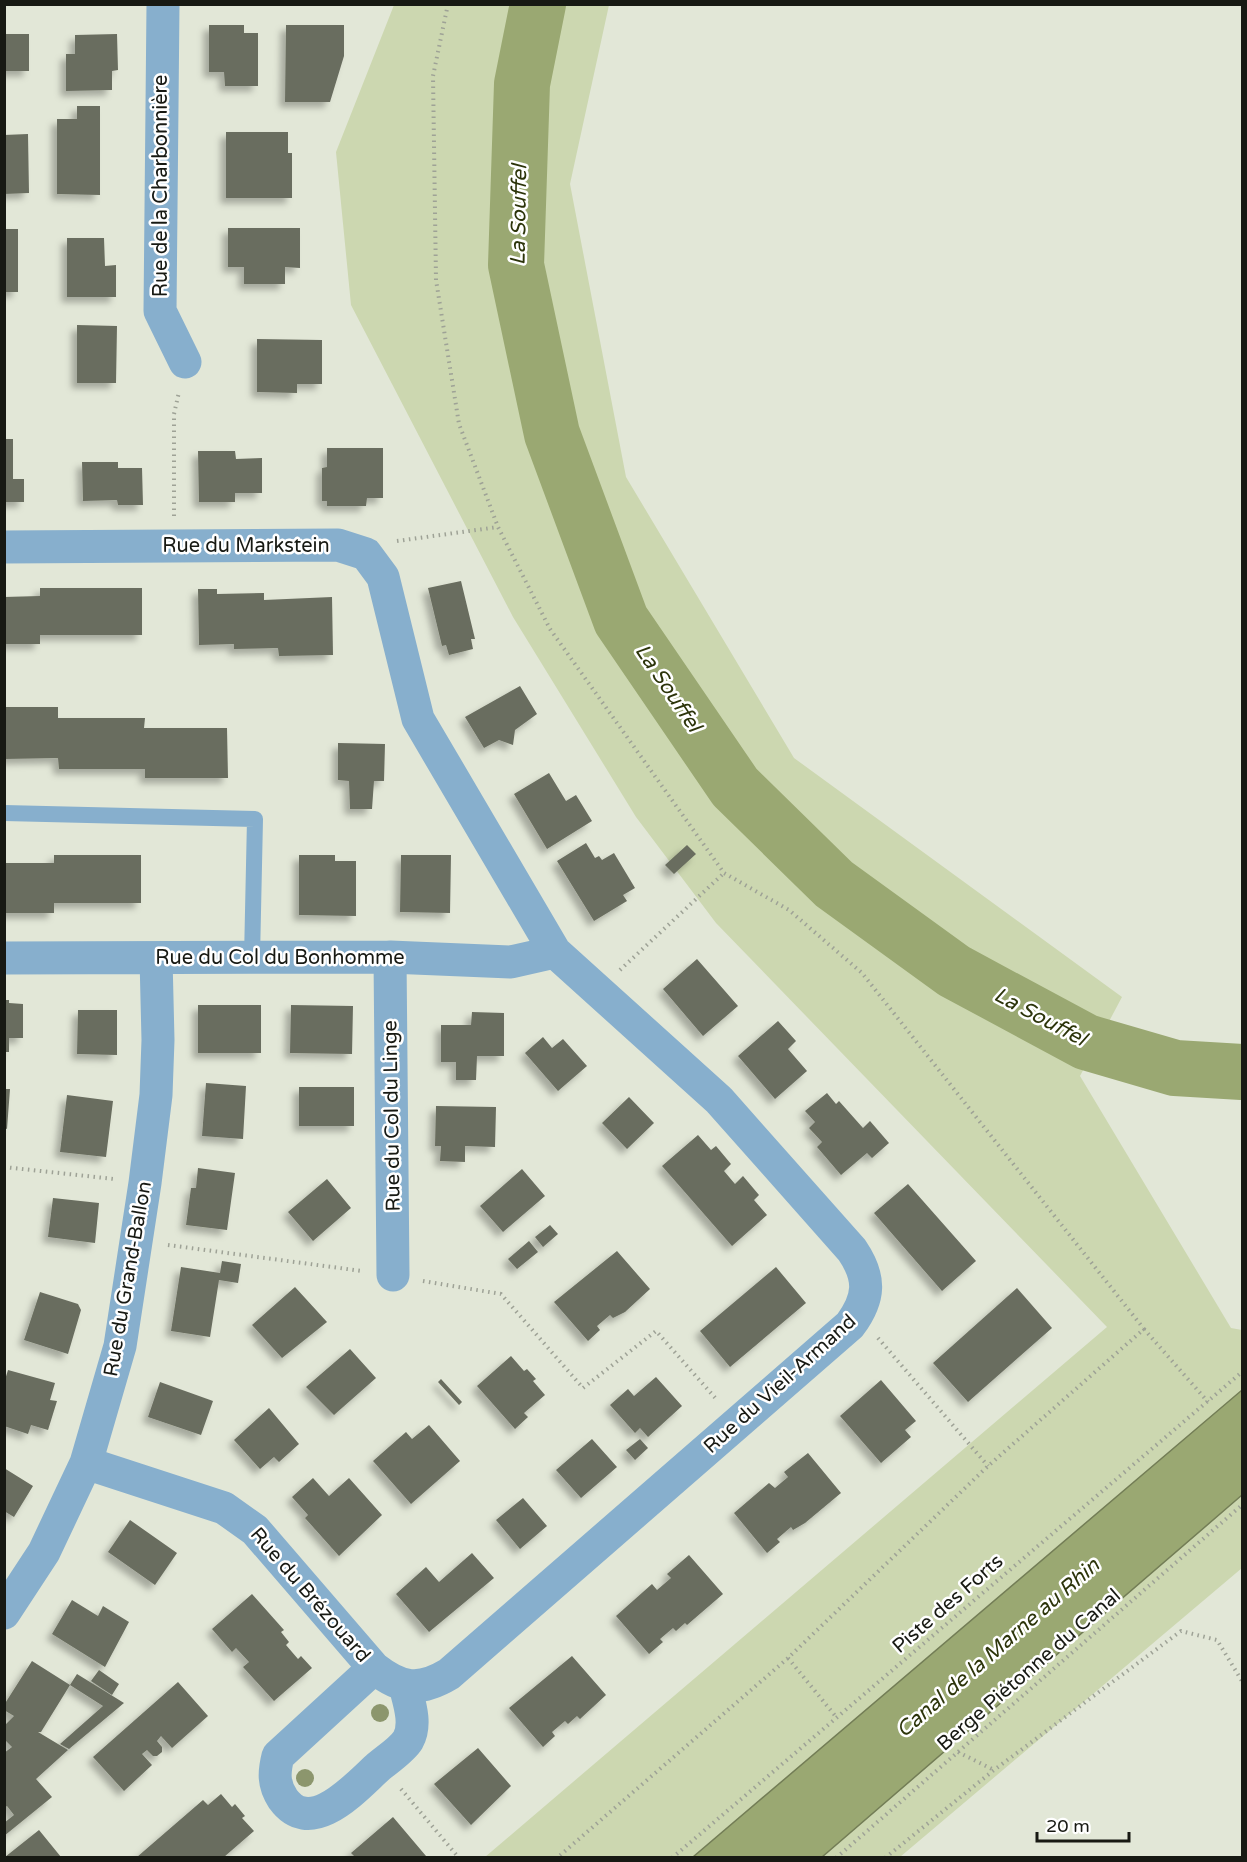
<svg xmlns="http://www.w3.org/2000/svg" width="1247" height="1862" viewBox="0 0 1247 1862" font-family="'Varela Round',sans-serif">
  <defs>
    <filter id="shadow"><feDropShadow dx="-5.5" dy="5.5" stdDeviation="3" flood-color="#0004"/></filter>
  </defs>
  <rect width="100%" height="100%" fill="#e2e7d7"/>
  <path fill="#ccd7b0" d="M394 5H609L570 184 626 477 794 758 1122 997 1080 1076 1231 1328 1242 1330V1568L900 1857H485L1107 1327 716 923 636 817 513 617 351 305 336 152Z"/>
  <path fill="#9aa872" stroke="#737d56" stroke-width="1.5" d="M1242 1390V1495L822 1857H693Z"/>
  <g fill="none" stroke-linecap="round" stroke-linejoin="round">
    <path stroke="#9aa872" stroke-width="56" d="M538 4 522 84 516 265 552 434 621 620 735 787 834 884 954 971 1086 1042 1175 1068 1242 1072"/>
  </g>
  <path fill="#696d5f" filter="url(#shadow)" d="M209 25H244V33H258V86H225L224 72H209Z
    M286 25H344V56L330 102H285Z
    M4 34H29V71H4Z
    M117 34 118 70 112 71V90L66 91V54H75V35Z
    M77 106H100V195L57 194V119H77Z
    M226 132H288V153H292V198H226Z
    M28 134 29 193 4 194V135Z
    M228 228H300V268L285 267V284H244V267H228Z
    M4 229H18V292H4Z
    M67 238H104L105 266 116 265V297H67Z
    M77 325 117 326 116 383H77Z
    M257 339 322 340V384H297V393L257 392Z
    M4 439H13V479H24V502H4Z
    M327 448H383V498H367L366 506H327V501H322V468L327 467Z
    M198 451H235L236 459 262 458V493H235V502H199Z
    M82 462H118V468H142L143 505H118L117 500 83 501Z
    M461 581 475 639H471L473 649 449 655 446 645 442 646 428 588Z
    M40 588H142V635H40V644H4V597L40 596Z
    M198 589H217V594L264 593V600L332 597 333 655 279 656 278 648 234 649V644L199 645Z
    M520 686 537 714 515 730 513 745 499 740 484 748 465 717Z
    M4 707H58V718H145L144 728H227L228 778H145V769H59L58 758 4 759Z
    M338 743 385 744 384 781H374L372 809H350L349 781 338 780Z
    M549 773 566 801 576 795 592 821 547 849 514 794Z
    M586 843 595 858 599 856 602 860 614 853 635 888 623 895 627 901 594 921 557 861Z
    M687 845 696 854 674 874 665 865Z
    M54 855H141V903H54V913H4V863H54Z
    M299 855H335V861H356V916L299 915Z
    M401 855H451L450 913 400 912Z
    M697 959 738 1006 703 1036 663 989Z
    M4 1000H9V1003L23 1004V1038H9V1052H4Z
    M198 1005H261V1053H198Z
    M291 1005 353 1006 352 1054 290 1053Z
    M78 1010H117V1055L77 1054Z
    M472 1012 504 1013V1056H477L476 1080H456V1062H441V1025H471Z
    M778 1021 796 1041 788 1049 807 1071 775 1099 738 1056Z
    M543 1037 552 1048 563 1039 587 1066 558 1091 525 1053Z
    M206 1083 246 1086 243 1139 202 1136Z
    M299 1087H354V1126H299Z
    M4 1089H10L7 1129 4 1128Z
    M827 1093 836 1104 839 1101 863 1128 870 1121 889 1143 872 1158 867 1153 841 1175 817 1147 822 1142 809 1128 815 1122 805 1111Z
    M67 1095 113 1101 106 1157 60 1152Z
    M629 1097 654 1123 627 1149 602 1123Z
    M436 1106 496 1107 495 1147 465 1146V1162L440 1161 441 1146H435Z
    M698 1135 711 1150 716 1146 731 1164 724 1171 735 1184 743 1176 759 1195 754 1200 767 1215 732 1246 662 1166Z
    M198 1168 235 1173 227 1230 186 1225 191 1188H196Z
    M522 1169 545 1196 503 1232 480 1206Z
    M327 1179 351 1208 313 1241 288 1212Z
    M908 1184 976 1261 942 1291 874 1213Z
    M53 1198 99 1203 95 1243 48 1237Z
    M550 1225 558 1234 543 1247 535 1237Z
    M529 1241 538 1252 517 1269 508 1259Z
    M617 1251 650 1289 625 1312 613 1318 610 1315 597 1326 600 1330 588 1341 554 1302Z
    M222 1261 241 1264 238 1283 219 1280 210 1337 171 1331 181 1267 220 1273Z
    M776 1267 806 1303 730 1367 700 1331Z
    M295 1287 327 1322 282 1358 252 1325Z
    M1017 1288 1052 1328 968 1402 933 1363Z
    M40 1292 78 1304 81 1310 68 1354 24 1340Z
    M350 1349 376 1378 334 1415 306 1387Z
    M511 1356 524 1371 527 1369 536 1379 533 1381 545 1395 524 1413 528 1417 515 1429 477 1386Z
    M8 1370 55 1383 50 1400 57 1401 48 1430 31 1425 28 1434 4 1426V1383Z
    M656 1377 682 1406 648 1437 640 1428 635 1433 610 1405 628 1389 634 1396Z
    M441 1379 462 1402 459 1405 438 1382Z
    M881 1380 916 1421 905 1430 911 1437 881 1463 840 1416Z
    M160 1382 213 1401 201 1435 148 1417Z
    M269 1408 299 1444 279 1462 274 1457 260 1469 234 1440Z
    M429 1425 460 1461 411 1504 373 1461 406 1432 412 1439Z
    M592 1439 617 1467 581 1498 556 1470Z
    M640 1439 648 1448 635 1460 626 1450Z
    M808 1453 841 1493 805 1523 793 1530 791 1527 777 1539 780 1542 767 1553 734 1513 769 1483 775 1488 788 1477 784 1472Z
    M4 1468 33 1486 14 1517 4 1511Z
    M313 1478 329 1496 349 1478 382 1515 339 1556 305 1518 308 1515 292 1497Z
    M523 1498 547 1526 520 1549 496 1520Z
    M130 1520 177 1553 155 1585 108 1552Z
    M472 1553 494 1578 429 1632 396 1594 426 1567 439 1582Z
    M689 1555 723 1594 687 1625 685 1623 676 1631 673 1628 660 1639 663 1642 649 1654 616 1616 652 1584 657 1590 671 1578 667 1574Z
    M252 1594 284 1630 281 1632 289 1642 286 1645 298 1659 301 1656 312 1668 274 1701 243 1667 249 1662 236 1648 232 1652 212 1629Z
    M72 1600 98 1616 103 1606 129 1622 105 1667 52 1634Z
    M572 1656 606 1695 580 1719 577 1716 568 1724 565 1721 552 1732 555 1736 543 1747 509 1708Z
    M32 1661 70 1685 41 1732H38L68 1750 36 1779 52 1797 4 1836V1823L14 1815 7 1806 4 1808V1753L12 1747 4 1739V1726L14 1716 4 1710V1705Z
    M99 1670 119 1684 112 1695 91 1681Z
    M77 1674 124 1703 69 1749 60 1744 103 1706 70 1685Z
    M178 1682 208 1716 172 1748 161 1736 157 1741 162 1747V1752L157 1756H153L147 1750 142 1754 152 1765 124 1791 93 1757Z
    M478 1748 511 1786 471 1825 434 1784Z
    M221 1794 232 1807 235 1804 245 1816 242 1818 254 1831 224 1857H137L203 1800 208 1805Z
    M393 1817 426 1856 355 1857 351 1853Z
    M39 1830 61 1857H5Z"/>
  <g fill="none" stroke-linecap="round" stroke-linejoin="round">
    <path stroke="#9ea296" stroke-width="4" stroke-dasharray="1.5 4.5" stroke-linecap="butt" d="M448 4 433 76 436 280 459 424 498 527 550 629 724 873 789 910 862 973 1144 1329 988 1466 788 1658 557 1858
      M174 516V414L179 392
      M397 541 498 527
      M620 970 724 873
      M4 1167 114 1179
      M168 1245 362 1271
      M423 1281 501 1294 583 1388 656 1331 718 1401
      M1144 1329 1208 1402
      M878 1338 988 1466
      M788 1658 837 1718
      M958 1752 994 1770
      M401 1789 459 1858
      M672 1858 1242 1372
      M836 1858 1242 1505
      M885 1858 994 1770 1181 1631 1217 1640 1242 1681"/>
    <path stroke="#87afcd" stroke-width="16" d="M4 813 255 819 252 958"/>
    <path stroke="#87afcd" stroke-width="33" d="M163 4 160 311 185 362
      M4 547 338 545 366 554 383 577 418 719 555 952 719 1100 852 1250C871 1278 870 1298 850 1325L449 1674C419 1692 401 1689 374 1668
      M390 957 393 1275
      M4 958 390 957 511 962 555 952
      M86 1463 224 1508 255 1530 374 1668 278 1756C274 1772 273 1784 283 1799 311 1838 355 1788 377 1768 386 1760 402 1750 408 1740 417 1724 409 1702 405 1686
      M4 1613 44 1552 86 1463 120 1346 145 1183 156 1095 158 1040 156 958"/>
  </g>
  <g fill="#8c966d">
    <circle cx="380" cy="1713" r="9"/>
    <circle cx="305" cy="1778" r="9"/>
  </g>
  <g text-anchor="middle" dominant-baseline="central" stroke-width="5" stroke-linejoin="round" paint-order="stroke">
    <g font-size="20" fill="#171913" stroke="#fff">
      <text transform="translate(161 186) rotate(-90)">Rue de la Charbonnière</text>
      <text x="246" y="546">Rue du Markstein</text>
      <text x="280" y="958">Rue du Col du Bonhomme</text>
      <text transform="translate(392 1116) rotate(-91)">Rue du Col du Linge</text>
      <text transform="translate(128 1279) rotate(-80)">Rue du Grand-Ballon</text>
      <text transform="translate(780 1384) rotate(-42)">Rue du Vieil-Armand</text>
      <text transform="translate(310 1595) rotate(49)">Rue du Brézouard</text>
      <text transform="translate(948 1604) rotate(-41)">Piste des Forts</text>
      <text transform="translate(1029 1670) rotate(-41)">Berge Piétonne du Canal</text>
    </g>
    <g font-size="21" font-style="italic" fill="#2c340a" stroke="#fff">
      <text transform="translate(519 215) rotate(-89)">La Souffel</text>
      <text transform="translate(668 688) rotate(56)">La Souffel</text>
      <text transform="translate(1040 1017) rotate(28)">La Souffel</text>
      <text transform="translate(998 1648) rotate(-41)">Canal de la Marne au Rhin</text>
    </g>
  </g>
  <rect width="1247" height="1862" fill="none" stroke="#171913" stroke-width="12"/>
  <path d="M1037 1832v9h92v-9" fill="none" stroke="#171913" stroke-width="3"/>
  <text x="1046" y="1832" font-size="18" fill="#171913" stroke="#ffffff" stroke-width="4.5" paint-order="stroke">20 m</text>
</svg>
